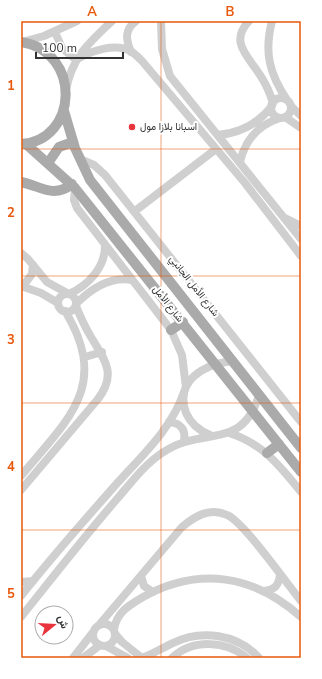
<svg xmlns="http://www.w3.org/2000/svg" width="322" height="679" viewBox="0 0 322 679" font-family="'Nunito Sans',Vazirmatn,sans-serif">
  <rect width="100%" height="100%" fill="#fff"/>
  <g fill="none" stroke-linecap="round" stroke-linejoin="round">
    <path stroke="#cfcfcf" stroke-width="8" d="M161 21 162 49 170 76 301 239
      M249 21C229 42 248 56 260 75 266 84 270 93 273 103
      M272 21C264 52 269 73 287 100
      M55 32 62 48 76 60C90 51 116 42 132 52 136 55 139 58 142 61L245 183 301 256
      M22 42 44 36 77 21
      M131 52C126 40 124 30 136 21
      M66 90C72 57 89 43 112 21
      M271 108a10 10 0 1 1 20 0a10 10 0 1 1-20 0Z
      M291 106 301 116
      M285 117 301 128
      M218 135C241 133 258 124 272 106
      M80 159 94 165 105 175 301 422
      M240 162C245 140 258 125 280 118
      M75 188 74 200 77 208 171 330 182 355 186 387
      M135 211 216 149
      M287 219 301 226
      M21 253 28 259 47 282 67 293
      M21 286 41 293 58 303
      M23 286 32 274 33 265
      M58 303a9 9 0 1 1 18 0a9 9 0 1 1-18 0Z
      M69 294C89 285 105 267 105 246
      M77 303C92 288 110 276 132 280
      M85 357 102 352
      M169 422C181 423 186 430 184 441
      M229 433C262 443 280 466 301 492
      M210 435C200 431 191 424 186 413 174 380 205 364 233 361
      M21 476C67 420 111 386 65 311
      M21 490 98 399C117 374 105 360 91 337 85 327 80 316 76 306
      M141 576 144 586 153 592
      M21 582 33 581
      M264 591C275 590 279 585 280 574
      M21 596C50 559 81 524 112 489 138 459 171 431 184 392
      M21 617C53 577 84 537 117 499 131 483 144 465 162 453 202 425 242 452 259 395
      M93 635a11 11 0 1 1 22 0a11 11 0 1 1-22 0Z
      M99 625 182 527C195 516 210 507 227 515 243 521 287 584 301 601
      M114 629C117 612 128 606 143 597 199 566 254 575 301 617
      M115 634 122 642 142 658
      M106 646 128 658
      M73 658 94 631
      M83 658 100 645
      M142 658C153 654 162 648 173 643 201 629 238 634 259 658
      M172 658C192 639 226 640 247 658"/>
    <path stroke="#aaa" stroke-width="10" d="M21 42C83 52 78 141 21 144
      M64 111 75 148 90 180 301 448
      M26 144 75 188 301 472
      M48 163 59 147 73 142
      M21 182C41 186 53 199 72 184
      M171 330 183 322
      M267 453 279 444"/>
  </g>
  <path fill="none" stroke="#e8590c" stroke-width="1" stroke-opacity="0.55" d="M161 21V658M21 149H301M21 276H301M21 403H301M21 530H301"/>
  <circle fill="#e9343d" stroke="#fff" stroke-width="1.5" cx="132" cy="127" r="4"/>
  <g text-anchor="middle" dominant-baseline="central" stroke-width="4" stroke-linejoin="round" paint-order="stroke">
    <g font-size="10" fill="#323232" stroke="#fff" text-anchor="start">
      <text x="140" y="127">اسبانا بلازا مول</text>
    </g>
    <g font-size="10" fill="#323232" stroke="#fff">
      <text transform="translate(194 286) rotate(52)">شارع الأمل الجانبي</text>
      <text transform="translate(168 304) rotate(52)">شارع الأمل</text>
    </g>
  </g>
  <rect width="322" height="679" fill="none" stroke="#ffffff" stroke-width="44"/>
  <g transform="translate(54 625) rotate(72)"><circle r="19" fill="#ffffff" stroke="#adadad"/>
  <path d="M0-3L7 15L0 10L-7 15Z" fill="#e9343d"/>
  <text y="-6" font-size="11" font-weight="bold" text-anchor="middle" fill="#323232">ش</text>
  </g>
  <path d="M36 52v6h87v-6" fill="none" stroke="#323232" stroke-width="2"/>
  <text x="42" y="52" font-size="12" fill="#323232" stroke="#ffffff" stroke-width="3" paint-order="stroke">100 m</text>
  <rect x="22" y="22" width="278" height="635" fill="none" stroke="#e8590c" stroke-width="1.5"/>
  <g font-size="13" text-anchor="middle" font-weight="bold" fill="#e8590c">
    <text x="92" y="16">A</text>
    <text x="230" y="16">B</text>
    <text x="11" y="90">1</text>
    <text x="11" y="217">2</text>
    <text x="11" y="344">3</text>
    <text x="11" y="471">4</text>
    <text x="11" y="598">5</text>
  </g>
</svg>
